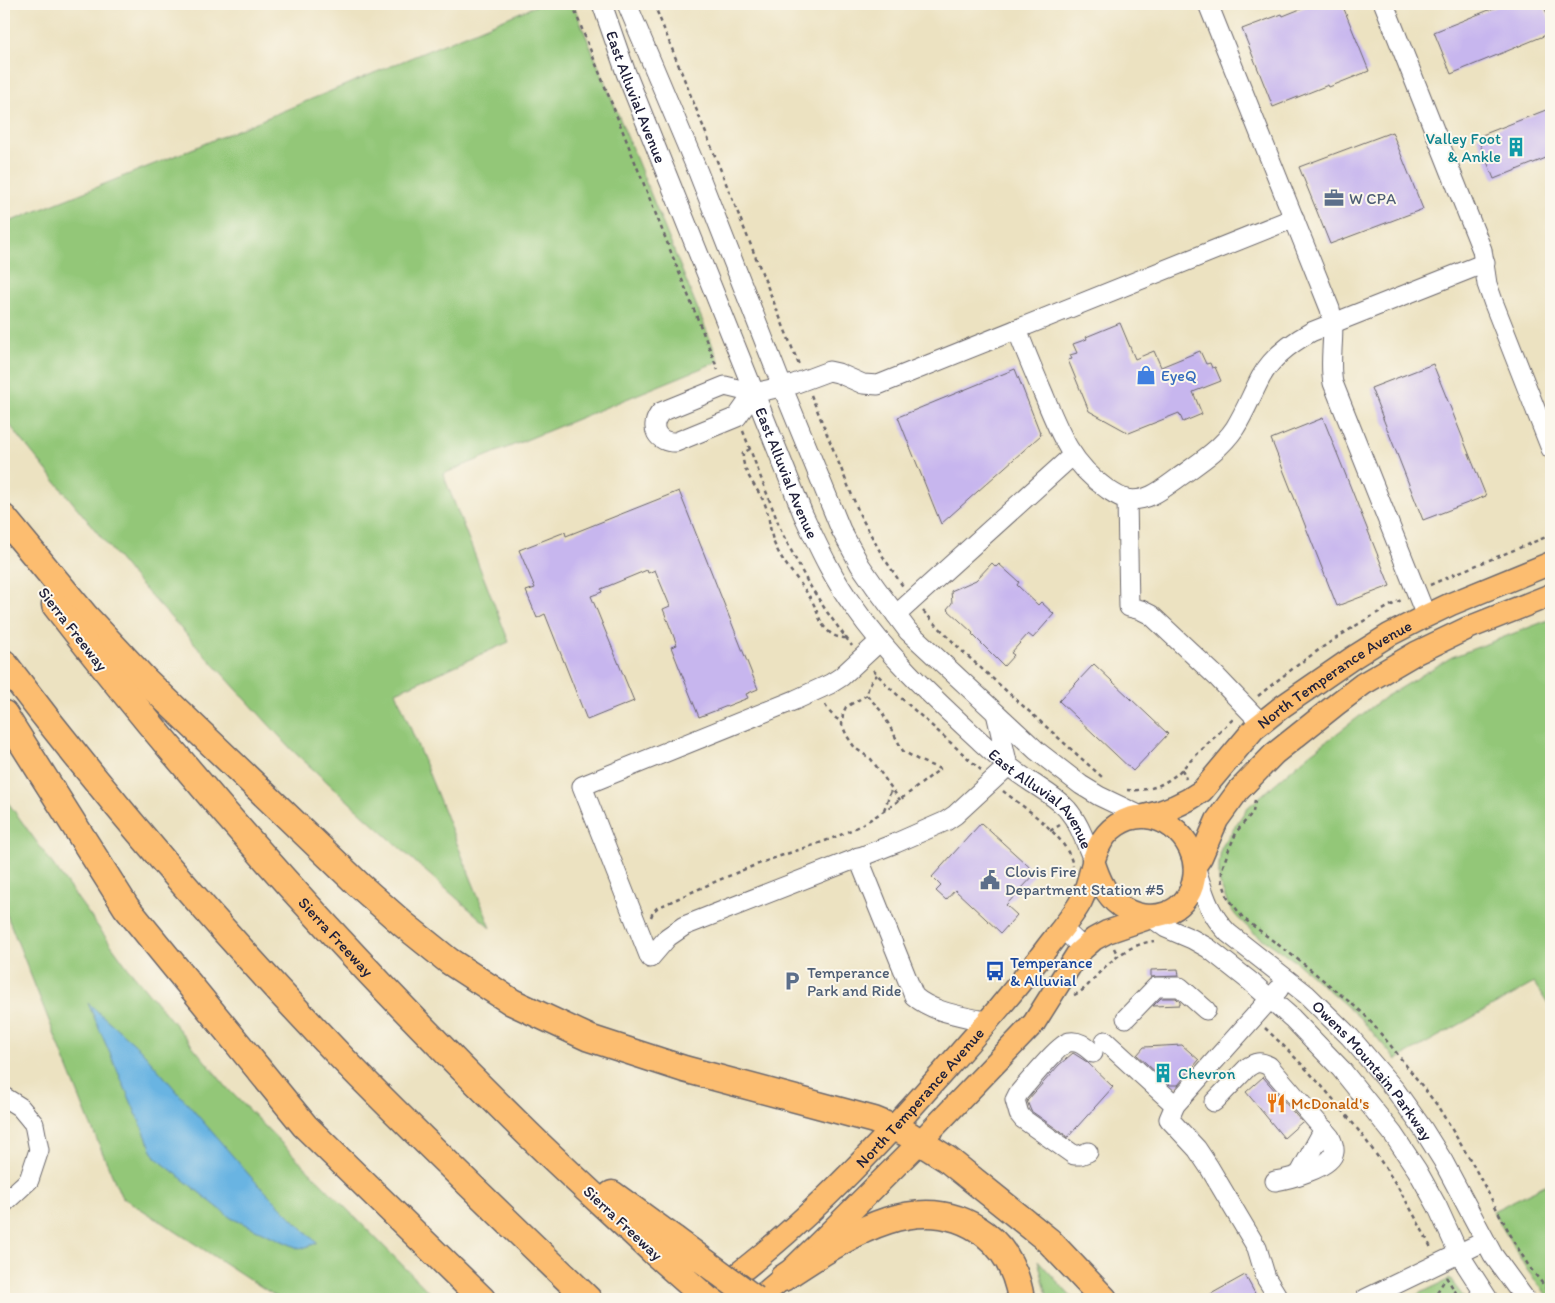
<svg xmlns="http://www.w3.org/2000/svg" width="1555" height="1303" viewBox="0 0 1555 1303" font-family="Itim,sans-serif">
  <rect width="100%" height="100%" fill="#fbf7ec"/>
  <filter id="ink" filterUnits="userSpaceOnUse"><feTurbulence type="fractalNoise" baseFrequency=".02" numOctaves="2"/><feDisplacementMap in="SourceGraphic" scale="10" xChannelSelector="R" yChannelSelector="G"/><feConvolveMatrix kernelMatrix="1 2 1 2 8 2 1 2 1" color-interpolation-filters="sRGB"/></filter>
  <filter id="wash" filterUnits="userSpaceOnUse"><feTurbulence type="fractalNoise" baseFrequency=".0096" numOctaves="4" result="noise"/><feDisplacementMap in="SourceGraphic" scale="20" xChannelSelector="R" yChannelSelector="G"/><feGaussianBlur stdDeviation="1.12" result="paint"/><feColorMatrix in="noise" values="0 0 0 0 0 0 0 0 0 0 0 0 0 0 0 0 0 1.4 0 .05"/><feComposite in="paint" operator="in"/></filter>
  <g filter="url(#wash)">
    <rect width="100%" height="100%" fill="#ece2c1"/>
    <path fill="#93c778" stroke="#5a745a" d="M540 4H573L719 361 443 474 509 642 396 692 491 928 423 869 293 751 131 574 4 418V224L182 153Z
      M1551 619V1009L1534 983 1396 1060 1361 1019 1334 995 1295 961 1254 933 1237 917 1228 905 1219 881V865L1221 848 1247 808 1307 756 1385 697 1452 657Z
      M4 797 128 968 229 1090 436 1299H280L121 1196 89 1121 4 908Z
      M1551 1182V1299H1550L1527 1270 1493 1211Z
      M1038 1260 1073 1299H1048Z
      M1450 1279 1465 1299H1408Z"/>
    <path fill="#69b4e2" stroke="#466b8e" d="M88 1003 141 1050 251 1177 317 1243 300 1249 231 1218 155 1157Z"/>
    <g id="blocks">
      <path fill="#c7b6ee" d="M1313 4H1342L1369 71 1329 87 1328 85 1273 107 1242 29 1282 14 1283 16Z
        M1504 4H1543L1551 23V33L1451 74 1434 32Z
        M1551 108V156L1494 179 1477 137Z
        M1392 132 1423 209 1330 244 1299 167Z
        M1120 323 1135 359 1154 351 1161 367 1200 351 1206 364 1210 363 1212 368 1215 367 1221 381 1193 392 1202 414 1183 422 1179 413 1129 433 1089 411 1068 360 1072 359 1070 355 1077 353 1073 344 1087 339 1086 337Z
        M1433 364 1486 496 1423 520 1371 388Z
        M1015 369 1041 435 941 524 898 417Z
        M1323 418 1390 586 1337 606 1271 439Z
        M679 491 758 689 746 694 748 698 699 717 671 647 677 645 663 609 670 606 655 570 648 573 647 570 601 589 602 592 591 596 634 701 587 720 545 614 537 618 526 591 535 588 519 550 565 532 566 536Z
        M992 563 996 567 999 564 1019 582 1017 585 1038 605 1041 602 1054 614 1033 638 1028 634 1011 653 1014 655 1004 666 972 634 973 633 947 609 952 603 951 591 976 580Z
        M1094 664 1168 734 1133 771 1059 701Z
        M981 823 1036 873 1006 905 1017 915 1001 933 955 890 946 900 936 891 941 886 932 877Z
        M1178 969 1179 976 1151 977V970Z
        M1161 998H1176L1180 1002V1005L1153 1006Z
        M1182 1045 1199 1060 1178 1085H1170L1137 1055 1144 1047Z
        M1073 1053 1087 1062 1113 1087 1068 1137 1031 1111 1027 1101 1059 1065Z
        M1263 1077 1302 1122 1284 1138 1246 1092Z
        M1245 1275 1258 1299H1202Z"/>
    </g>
  </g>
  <g filter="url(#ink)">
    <use href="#blocks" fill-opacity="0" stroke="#69656a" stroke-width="1"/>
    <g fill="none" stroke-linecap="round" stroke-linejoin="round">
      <defs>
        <g id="minor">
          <path id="s1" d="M602 4 626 73 803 514C818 546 833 579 854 607 889 658 936 700 981 742 996 756 1011 769 1028 780 1041 789 1056 797 1067 809 1080 824 1085 842 1093 860"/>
          <path d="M627 4 698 172 782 386 841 530 860 565 876 588 908 631 1037 751 1081 785 1099 796 1143 817"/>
          <path d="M1208 4 1330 309C1337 333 1328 358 1333 383L1426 616"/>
          <path d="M1384 4 1482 250 1487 284 1494 304 1551 449"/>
          <path d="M1017 329C1025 351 1034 372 1043 393 1059 432 1071 464 1107 489 1113 493 1120 498 1127 499 1147 503 1164 488 1178 478 1199 463 1221 449 1235 428 1245 412 1252 394 1261 377 1272 357 1291 343 1311 332L1485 263"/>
          <path d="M754 393 737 417 676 442C657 443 648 427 661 412L725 386 754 393 794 384 829 371 838 373 863 384 878 385 1294 218"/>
          <path d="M1127 499 1129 607 1141 610 1151 615 1217 677 1261 723"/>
          <path d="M896 615 1073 455"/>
          <path d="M880 641 841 677 830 684 795 700 582 786 650 958 668 937 684 926 896 843 946 821 955 815 1008 766 996 713"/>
          <path d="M858 857 914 996C933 1013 964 1016 988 1022"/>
          <path id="s2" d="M1195 866C1204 893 1207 911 1228 933L1307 995 1350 1037 1396 1091 1423 1129 1443 1161 1493 1255 1525 1299"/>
          <path d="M1151 917 1166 928 1192 939 1208 948 1251 982 1292 1018 1341 1069 1393 1134 1417 1170 1437 1206 1459 1254 1488 1299"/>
          <path d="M1062 928 1083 948"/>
          <path d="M1279 989 1175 1105 1169 1119 1197 1149 1209 1167 1257 1248 1266 1278 1279 1299"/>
          <path d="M1126 1018 1156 987H1180L1206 1010"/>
          <path d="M1105 1041 1175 1105"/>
          <path d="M4 1097 20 1107 34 1124 39 1150 29 1180 4 1203"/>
          <path d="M1214 1102 1247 1068C1255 1062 1260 1061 1269 1066L1330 1137C1332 1141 1335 1147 1334 1152 1332 1168 1288 1179 1275 1181"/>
          <path d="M1088 1152 1080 1155H1074L1023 1119 1019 1114 1015 1100 1018 1094C1027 1084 1059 1044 1069 1042 1079 1040 1086 1047 1093 1053"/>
          <path d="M1299 1175 1324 1129"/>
          <path d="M1365 1299 1485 1241"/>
        </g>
        <g id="major">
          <path id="s3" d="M1144 816C1164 812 1185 803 1202 791L1254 729 1283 706 1354 657 1389 635 1426 616 1451 604 1551 563"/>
          <path d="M1195 866 1201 857 1217 820 1238 791 1274 754 1338 703 1363 684 1416 653 1468 628 1551 595"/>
          <path id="s4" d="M704 1299C791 1238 865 1161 935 1081 973 1038 1012 995 1046 949 1058 933 1072 918 1081 901 1094 875 1090 843 1117 825 1153 800 1201 837 1194 878 1188 915 1149 926 1120 906 1105 895 1098 877 1093 860"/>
          <path d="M758 1299 783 1278 822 1240 920 1142 1034 1023 1078 953 1094 939 1107 932 1151 917"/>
        </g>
        <g id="highway">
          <path d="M4 518 86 617 144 679 359 885 403 924 449 961 512 1002 589 1038 684 1069 874 1120 906 1133 947 1159 1049 1241 1104 1299"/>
          <path id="s5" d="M55 605C197 789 353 962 519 1125 563 1169 610 1210 655 1253"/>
          <path d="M4 663C109 802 223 934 343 1059 423 1141 506 1220 588 1299"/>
          <path d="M4 714 126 907 305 1126 482 1299"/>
          <path d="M612 1194 674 1239"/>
          <path d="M783 1278C840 1241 918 1183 985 1234 1006 1250 1017 1274 1021 1299"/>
        </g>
      </defs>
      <use href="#minor" stroke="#69656a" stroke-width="21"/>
      <use href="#major" stroke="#69656a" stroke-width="25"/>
      <use href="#highway" stroke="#69656a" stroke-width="29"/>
      <path stroke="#69656a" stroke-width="2.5" stroke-dasharray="4 4" stroke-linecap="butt" d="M572 4 718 370
        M654 4 799 365
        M811 395 860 515 882 555 904 588
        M743 431 782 533 807 581 827 612 852 646
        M750 449 743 453C741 471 757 487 764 502 770 515 769 530 774 543 783 565 801 581 812 601 818 611 819 623 828 631 833 636 839 638 846 638
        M1430 585 1457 573 1551 535
        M923 611 962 651 1102 777
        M873 670 891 689 981 770
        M867 695 846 707 843 713 842 725 847 736 855 748 871 759 900 800
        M1258 696C1303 659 1351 626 1403 599
        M825 705C829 712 834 718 841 721
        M1182 769 1186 779
        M1127 790C1149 791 1161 787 1178 773L1234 718
        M1003 791C1027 810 1067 835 1073 866
        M1255 800 1253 812 1237 831 1229 849 1222 869V879L1227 896 1243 918 1305 965 1364 1014 1391 1046 1437 1105 1471 1161 1516 1245 1530 1268 1551 1294
        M884 810 892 788
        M1050 831 1060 825
        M651 917 653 912 657 908C694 891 731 874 769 860 799 849 828 842 855 828 886 812 913 790 940 769L920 761 903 751 882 712 867 695C868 686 871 681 877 675
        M1114 948 1118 956
        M1074 995C1084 991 1090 983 1097 975 1113 958 1131 944 1154 941
        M1265 1028C1334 1093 1391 1164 1432 1250
        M1446 1277 1460 1299
        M1433 1299 1444 1281"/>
      <use href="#minor" stroke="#fff" stroke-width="19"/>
      <use href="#major" stroke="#fcbd6f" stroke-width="22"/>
      <use href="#highway" stroke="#fcbd6f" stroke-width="26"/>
      <defs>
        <path id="highway-bridge" d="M674 1239 755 1299
          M655 1253 707 1299"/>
      </defs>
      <use href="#highway-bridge" stroke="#69656a" stroke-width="29" stroke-linecap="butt"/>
      <use href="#highway-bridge" stroke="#fcbd6f" stroke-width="26"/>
    </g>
  </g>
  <defs>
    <symbol id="building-bare" viewBox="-9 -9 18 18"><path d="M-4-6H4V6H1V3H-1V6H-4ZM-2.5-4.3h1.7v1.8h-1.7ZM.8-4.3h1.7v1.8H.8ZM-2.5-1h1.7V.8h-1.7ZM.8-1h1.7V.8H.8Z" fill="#0f9aa8" stroke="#fbf7ec" stroke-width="2.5" paint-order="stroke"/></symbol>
    <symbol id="office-bare" viewBox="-9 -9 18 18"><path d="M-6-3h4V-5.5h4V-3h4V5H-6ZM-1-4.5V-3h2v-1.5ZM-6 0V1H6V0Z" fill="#5c6f8a" stroke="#fbf7ec" stroke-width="2.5" paint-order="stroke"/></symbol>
    <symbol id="shop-bare" viewBox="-9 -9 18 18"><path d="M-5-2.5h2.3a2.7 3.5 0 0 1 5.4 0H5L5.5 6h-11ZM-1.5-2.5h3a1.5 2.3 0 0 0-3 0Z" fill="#3f7fe0" stroke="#fbf7ec" stroke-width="2.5" paint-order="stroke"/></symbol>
    <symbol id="civic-bare" viewBox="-9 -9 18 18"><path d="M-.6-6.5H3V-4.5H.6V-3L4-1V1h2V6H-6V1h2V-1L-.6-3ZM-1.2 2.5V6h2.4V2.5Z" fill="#5c6f8a" stroke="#fbf7ec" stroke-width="2.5" paint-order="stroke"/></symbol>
    <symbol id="bus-bare" viewBox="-9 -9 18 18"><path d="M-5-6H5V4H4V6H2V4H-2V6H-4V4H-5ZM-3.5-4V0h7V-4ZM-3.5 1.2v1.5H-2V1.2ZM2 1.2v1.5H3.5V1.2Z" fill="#1a4fb4" stroke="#fbf7ec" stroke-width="2.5" paint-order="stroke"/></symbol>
    <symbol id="parking-bare" viewBox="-9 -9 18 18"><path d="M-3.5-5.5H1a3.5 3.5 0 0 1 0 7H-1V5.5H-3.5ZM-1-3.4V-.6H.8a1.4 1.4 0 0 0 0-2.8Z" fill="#5c6f8a" stroke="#fbf7ec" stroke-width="2.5" paint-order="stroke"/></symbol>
    <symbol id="restaurant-bare" viewBox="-9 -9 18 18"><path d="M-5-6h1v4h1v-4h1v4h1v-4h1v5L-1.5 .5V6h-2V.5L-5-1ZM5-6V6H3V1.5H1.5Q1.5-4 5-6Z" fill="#e8710a" stroke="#fbf7ec" stroke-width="2.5" paint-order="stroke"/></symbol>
  </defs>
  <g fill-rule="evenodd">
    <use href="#building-bare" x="1502" y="133" width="28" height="28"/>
    <use href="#office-bare" x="1320" y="184" width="28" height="28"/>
    <use href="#shop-bare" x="1132" y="361" width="28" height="28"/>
    <use href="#civic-bare" x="976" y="866" width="28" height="28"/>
    <use href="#bus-bare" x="981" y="957" width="28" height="28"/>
    <use href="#parking-bare" x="778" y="967" width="28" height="28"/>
    <use href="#building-bare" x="1149" y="1059" width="28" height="28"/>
    <use href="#restaurant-bare" x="1262" y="1089" width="28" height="28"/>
  </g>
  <g text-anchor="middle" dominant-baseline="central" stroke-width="4" stroke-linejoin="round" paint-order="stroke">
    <g font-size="16" fill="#22223b" stroke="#fbf7ec">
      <text stroke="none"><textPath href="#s1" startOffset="99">East Alluvial Avenue</textPath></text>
      <text stroke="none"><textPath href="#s1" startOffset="504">East Alluvial Avenue</textPath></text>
      <text transform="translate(73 629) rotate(52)">Sierra Freeway</text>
      <text stroke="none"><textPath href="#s3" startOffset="242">North Temperance Avenue</textPath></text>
      <text stroke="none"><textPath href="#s1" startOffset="924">East Alluvial Avenue</textPath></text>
      <text stroke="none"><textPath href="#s5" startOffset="435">Sierra Freeway</textPath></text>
      <text stroke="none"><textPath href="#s2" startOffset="276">Owens Mountain Parkway</textPath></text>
      <text stroke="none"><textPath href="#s4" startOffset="296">North Temperance Avenue</textPath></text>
      <text transform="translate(623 1223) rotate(43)">Sierra Freeway</text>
    </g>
    <g font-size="16" fill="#0d838f" stroke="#fbf7ec" text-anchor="end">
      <text x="1501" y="138">Valley Foot<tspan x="1501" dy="18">&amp; Ankle</tspan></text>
      <text x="1178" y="1073" text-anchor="start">Chevron</text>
    </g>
    <g font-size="16" fill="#4e5e75" stroke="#fbf7ec" text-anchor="start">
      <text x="1349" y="198">W CPA</text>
      <text x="1005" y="871">Clovis Fire<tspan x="1005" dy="18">Department Station #5</tspan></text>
      <text x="807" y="972">Temperance<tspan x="807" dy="18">Park and Ride</tspan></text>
    </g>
    <g font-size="16" fill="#366cbe" stroke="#fbf7ec" text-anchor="start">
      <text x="1161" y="375">EyeQ</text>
    </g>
    <g font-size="16" fill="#164399" stroke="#fbf7ec" text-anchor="start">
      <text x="1010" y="962">Temperance<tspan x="1010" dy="18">&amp; Alluvial</tspan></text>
    </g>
    <g font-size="16" fill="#c56008" stroke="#fbf7ec" text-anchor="start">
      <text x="1291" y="1103">McDonald's</text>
    </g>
  </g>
  <rect width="1555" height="1303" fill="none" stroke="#fbf7ec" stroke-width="20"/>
</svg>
